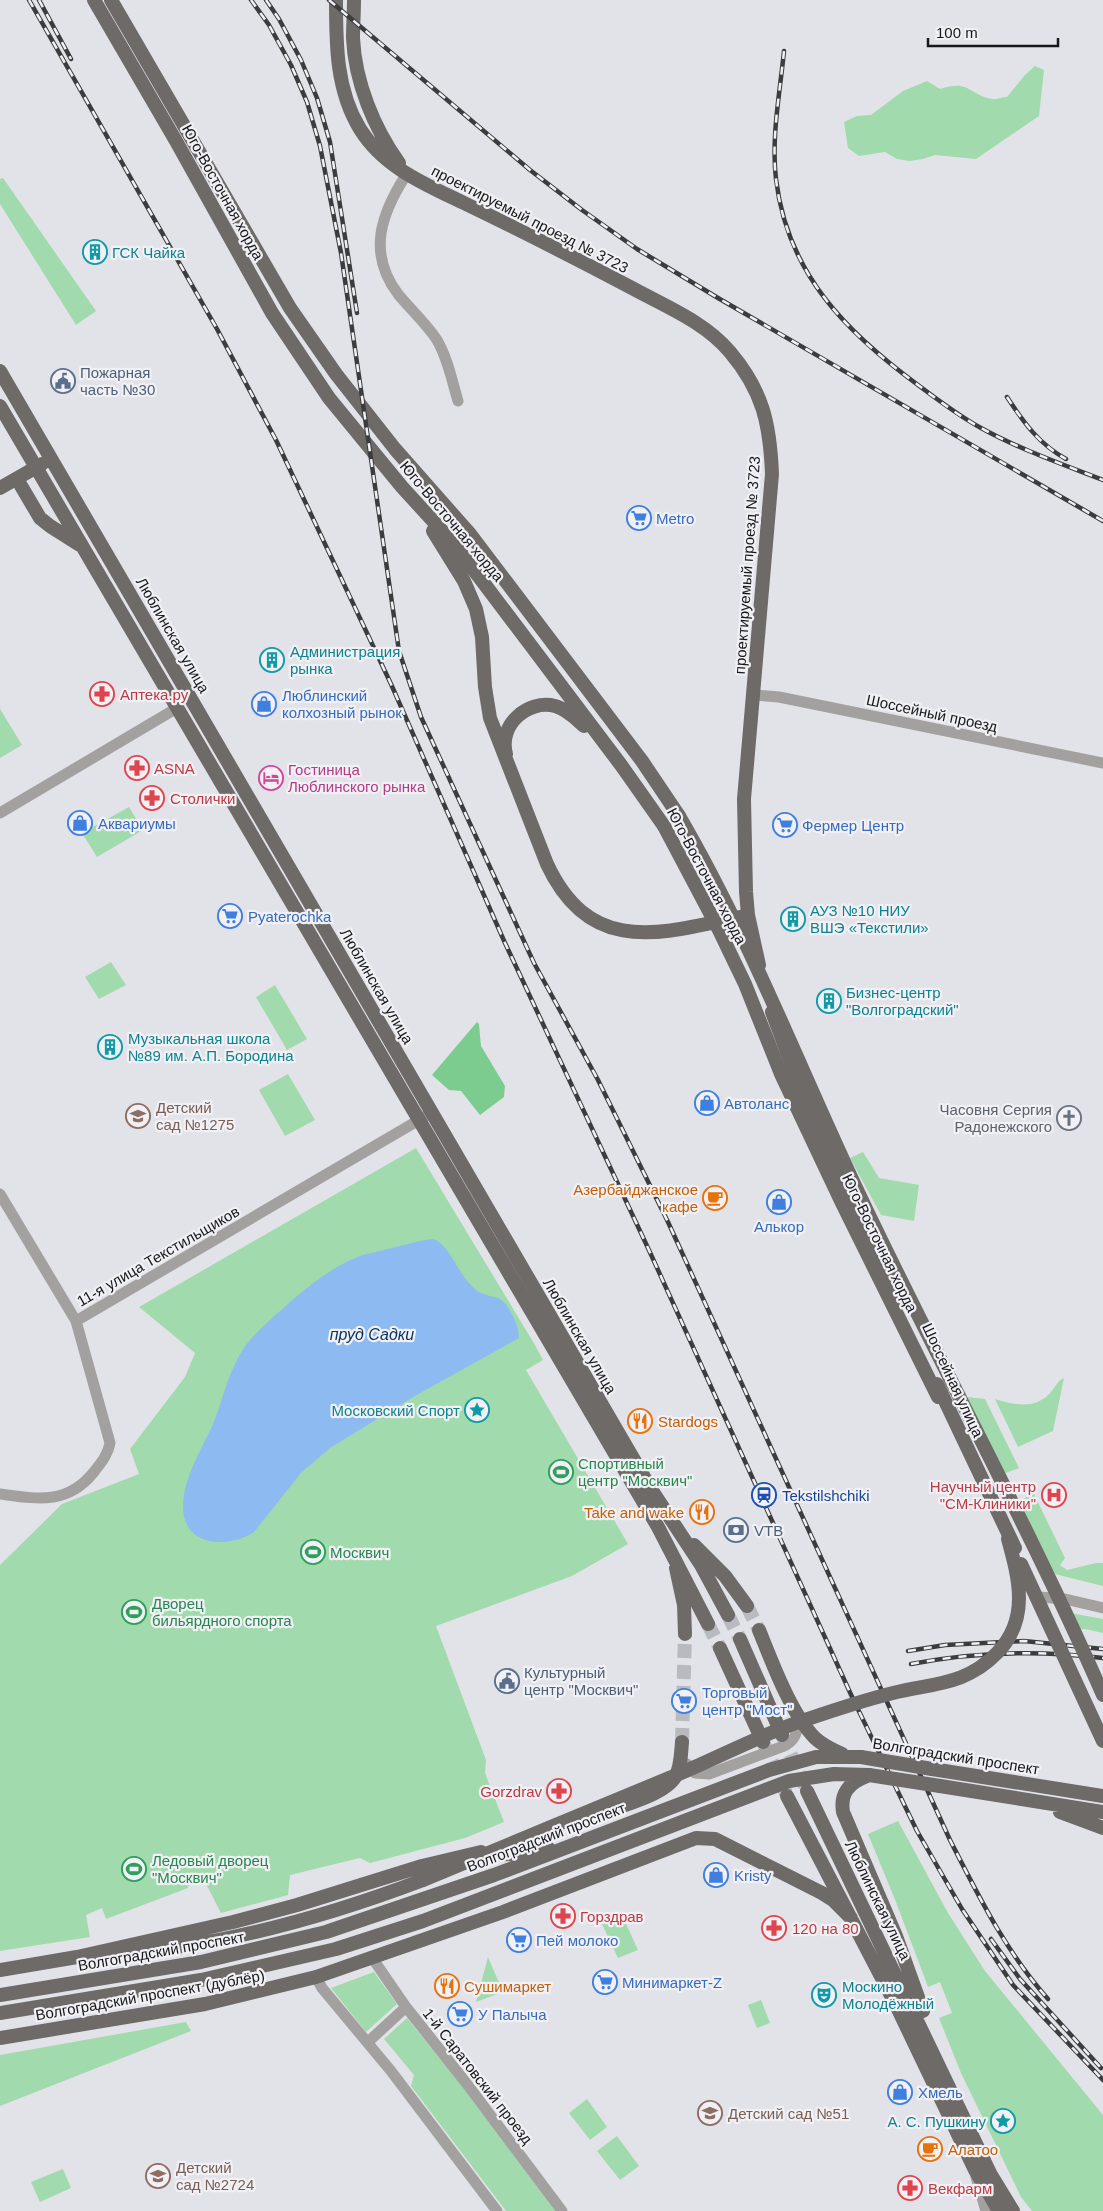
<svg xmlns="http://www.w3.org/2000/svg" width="1103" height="2211" viewBox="0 0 1103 2211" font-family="Arial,sans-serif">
  <rect width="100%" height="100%" fill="#e2e3e8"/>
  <path fill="#a1daac" d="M1035 66 1044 70 1039 116 976 159 935 155 923 159 910 161 897 159 885 152 859 156 848 148 844 122 857 116 871 115 903 91 927 81 940 89C969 79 968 94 992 99 996 100 1002 97 1007 97L1025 75Z
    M3 178 96 311 76 325 0 204V179Z
    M0 709 22 745 0 758Z
    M129 807 143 830 97 857 82 833Z
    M111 962 126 985 99 999 85 977Z
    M275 985 307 1039 287 1050 256 997Z
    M288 1074 315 1120 285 1136 259 1090Z
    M416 1148 535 1345 543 1360 526 1370 628 1544 572 1576 436 1626 486 1760 485 1773 504 1822 465 1838 370 1863 360 1858 290 1875 288 1895 221 1913 204 1880 188 1886V1888L106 1919 102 1908 86 1915 90 1937 0 1951V1565L62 1504 139 1474 130 1449 185 1377 195 1353 139 1307Z
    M863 1152 879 1178 919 1185 914 1221 881 1215 850 1158Z
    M1064 1378 1053 1431 1018 1447 995 1399C1013 1405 1036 1410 1051 1392 1056 1386 1057 1381 1064 1378Z
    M967 1397 985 1399 1019 1468 1003 1474Z
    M1034 1494 1063 1554 1065 1558 1060 1565 1067 1570 1096 1563H1103V1586L1055 1574 1018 1501Z
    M1070 1613 1103 1619V1633L1085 1629 1075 1630Z
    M898 1821 948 1913 985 1971 1103 2115V2211H1032L1021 2197 961 2073 939 2018 952 2013 940 1982 928 1987 896 1902 868 1834Z
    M622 1915 638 1950 618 1958 602 1924Z
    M488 1957 503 1992 476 2002Z
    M374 1972 397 2004 366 2032 331 1988Z
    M761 2000 770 2023 757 2028 748 2005Z
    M407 2018 463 2087 555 2211H506L411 2086 414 2075 384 2039Z
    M186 2022 191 2031 0 2106V2055Z
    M587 2099 607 2127 590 2140 569 2113Z
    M617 2136 639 2166 620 2180 597 2151Z
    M63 2169 71 2188 40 2202 31 2182Z"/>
  <path fill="#7dcc8f" d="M477 1022 479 1024 481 1046 505 1086 504 1097 480 1115 461 1091 449 1090 432 1075Z"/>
  <path fill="#8cbaf1" d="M433 1239C448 1243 458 1272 469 1283 473 1287 478 1293 484 1294 494 1298 500 1296 507 1306 513 1315 519 1327 519 1338L413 1397 330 1448 301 1473 254 1532C235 1545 194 1549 185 1520 176 1489 201 1451 213 1424 222 1403 226 1380 237 1360 249 1335 270 1321 290 1302 312 1283 335 1265 363 1255 374 1252 385 1250 396 1247 409 1244 420 1240 433 1239Z"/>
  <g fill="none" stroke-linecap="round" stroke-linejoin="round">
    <path stroke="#b9babf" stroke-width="14" stroke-dasharray="14 7" stroke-linecap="butt" d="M747 1606 759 1630
      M728 1615 740 1639
      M708 1624 720 1648
      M782 1735 806 1788
      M682 1742 685 1634
      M763 1742 786 1793"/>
    <path stroke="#a3a1a0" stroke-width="11" d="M406 175C381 214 367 253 398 294 411 310 426 323 437 340 448 359 452 381 458 401
      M754 695 779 697 1103 763
      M0 813 177 708
      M0 1194 76 1321 110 1443C108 1455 101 1463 93 1473 67 1505 37 1499 0 1494
      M76 1321 431 1113
      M1039 1597 1065 1599 1103 1608
      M687 1764 695 1773 709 1774 784 1746C797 1740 799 1729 797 1715
      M373 1959 406 2007 467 2084 562 2211
      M316 1977 322 1988 391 2071 497 2211
      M368 2042 406 2007
      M976 2177 986 2211"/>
    <path stroke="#6d6a68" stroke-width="14" d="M94 0 176 141 272 313 329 398 402 487 455 545 621 765 664 826
      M111 0 290 308 336 374 395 449 470 534 642 761 679 816
      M336 0C336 44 336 90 360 129 384 168 427 185 466 204 522 231 577 259 632 288 665 306 705 322 730 352 763 391 770 424 772 474L744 799 746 892 748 915 759 965
      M354 0C354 13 353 26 353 38 355 82 374 128 399 163
      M0 371 651 1489 701 1565 728 1615
      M0 406 658 1527 708 1624
      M17 479 40 518 50 526 80 545
      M0 488 42 464
      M433 531 464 581 476 609 482 637 485 687 490 718 547 864C591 958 662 933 745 916
      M506 754C498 725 528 699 555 706 567 709 576 719 584 726
      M772 1012 805 1100 896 1297
      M937 1384 1015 1548
      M694 1545 725 1576 747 1606
      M676 1568 684 1605 685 1634
      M759 1630C772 1662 791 1714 815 1738 822 1745 833 1750 842 1754
      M740 1639 782 1735
      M720 1648 763 1742
      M932 1769 1103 1796
      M867 1776C849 1783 840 1793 843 1812L896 1936 923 2011
      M940 1786 1103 1812
      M807 1791 991 2175 1013 2211
      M787 1796 897 2007 975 2170 999 2211
      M1060 1812 1103 1828
      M601 1813C621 1806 664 1795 675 1777 681 1768 681 1753 682 1742
      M485 1855 510 1854 548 1848
      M128 1953C230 1944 328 1916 423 1880
      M0 1970 77 1957 233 1922 297 1905 422 1866 481 1852
      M0 1995 201 1962 326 1932 494 1875 769 1770 816 1757H861
      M0 2013 201 1980 336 1949 423 1921 789 1781 834 1774 869 1775
      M0 2038 205 2004 316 1977 503 1912 696 1838 715 1839 822 1893 833 1900 851 1918"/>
    <defs>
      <path id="rail" d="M29 0 217 329 276 440 391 684 505 943 648 1248 853 1699 917 1831 962 1909 1013 1985 1103 2080
        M39 0 71 59
        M251 0 269 25 291 65 307 102 320 146 341 253 399 651 421 717 534 963 598 1080 668 1222 950 1840C978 1895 1006 1952 1048 1999
        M266 0 279 19 301 60 317 98 330 142 357 313
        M329 0 530 170 582 210 637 249 718 298 1103 521
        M784 51C780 92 771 138 776 179 787 273 846 332 918 385 938 400 959 416 981 428 1019 449 1062 464 1103 480
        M1007 397C1024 423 1039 444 1066 459
        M908 1651 945 1645 1024 1641 1103 1649
        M911 1664C975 1652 1038 1650 1103 1658
        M991 1939 1020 1979 1101 2068"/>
    </defs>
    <use href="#rail" stroke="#3b3c3e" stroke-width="4.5"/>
    <use href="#rail" stroke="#f0f0f5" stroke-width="2.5" stroke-dasharray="8" stroke-linecap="butt"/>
    <path stroke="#6d6a68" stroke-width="14" d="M679 816C749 936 799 1067 858 1192 938 1361 1028 1524 1103 1695
      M664 826 719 930 745 984 781 1074 842 1203 938 1397
      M1021 1564 1103 1741
      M861 1757 932 1769
      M869 1775 940 1786
      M423 1880C506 1845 591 1811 674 1776 715 1759 754 1738 796 1723 828 1712 860 1701 893 1693 934 1683 966 1685 997 1653 1030 1619 1019 1579 1008 1539"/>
  </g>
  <defs>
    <symbol id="building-ring" viewBox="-11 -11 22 22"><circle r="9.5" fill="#f0f0f5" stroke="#0f9aa8" stroke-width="1.5"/><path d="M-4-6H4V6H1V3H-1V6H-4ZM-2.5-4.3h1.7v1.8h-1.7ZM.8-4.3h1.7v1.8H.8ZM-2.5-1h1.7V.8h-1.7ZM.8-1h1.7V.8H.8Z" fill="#0f9aa8"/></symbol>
    <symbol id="civic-ring" viewBox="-11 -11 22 22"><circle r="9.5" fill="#f0f0f5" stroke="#5c6f8a" stroke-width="1.5"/><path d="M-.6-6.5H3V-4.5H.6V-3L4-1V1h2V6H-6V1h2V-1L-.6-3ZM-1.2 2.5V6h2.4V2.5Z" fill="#5c6f8a"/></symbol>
    <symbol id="supermarket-ring" viewBox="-11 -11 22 22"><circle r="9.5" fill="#f0f0f5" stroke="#3f7fe0" stroke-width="1.5"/><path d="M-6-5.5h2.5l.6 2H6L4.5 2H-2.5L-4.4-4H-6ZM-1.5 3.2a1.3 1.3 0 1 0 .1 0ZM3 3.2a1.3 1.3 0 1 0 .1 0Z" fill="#3f7fe0"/></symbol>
    <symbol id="pharmacy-ring" viewBox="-11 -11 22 22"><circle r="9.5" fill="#f0f0f5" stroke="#e0444e" stroke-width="1.5"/><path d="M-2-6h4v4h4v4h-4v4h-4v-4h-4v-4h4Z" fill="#e0444e"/></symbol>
    <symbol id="shop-ring" viewBox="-11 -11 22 22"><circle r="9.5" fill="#f0f0f5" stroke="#3f7fe0" stroke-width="1.5"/><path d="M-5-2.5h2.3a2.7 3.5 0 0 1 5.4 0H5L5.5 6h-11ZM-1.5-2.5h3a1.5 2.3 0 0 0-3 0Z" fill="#3f7fe0"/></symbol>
    <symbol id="hotel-ring" viewBox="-11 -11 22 22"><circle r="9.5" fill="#f0f0f5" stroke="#d1479c" stroke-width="1.5"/><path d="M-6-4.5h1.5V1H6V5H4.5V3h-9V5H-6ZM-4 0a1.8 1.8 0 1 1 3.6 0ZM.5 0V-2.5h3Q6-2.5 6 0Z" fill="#d1479c"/></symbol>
    <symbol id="school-ring" viewBox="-11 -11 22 22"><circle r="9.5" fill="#f0f0f5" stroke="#8d6e63" stroke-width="1.5"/><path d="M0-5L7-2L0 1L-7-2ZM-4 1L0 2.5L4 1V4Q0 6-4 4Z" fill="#8d6e63"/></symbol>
    <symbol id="church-ring" viewBox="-11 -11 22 22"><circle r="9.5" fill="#f0f0f5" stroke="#6b7280" stroke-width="1.5"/><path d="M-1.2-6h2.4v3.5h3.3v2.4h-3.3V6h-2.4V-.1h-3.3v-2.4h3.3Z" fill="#6b7280"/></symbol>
    <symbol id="cafe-ring" viewBox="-11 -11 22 22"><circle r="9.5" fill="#f0f0f5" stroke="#e8710a" stroke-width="1.5"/><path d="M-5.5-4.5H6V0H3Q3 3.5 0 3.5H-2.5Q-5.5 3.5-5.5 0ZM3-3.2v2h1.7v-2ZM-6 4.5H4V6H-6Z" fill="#e8710a"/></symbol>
    <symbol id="sight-ring" viewBox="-11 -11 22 22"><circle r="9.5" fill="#f0f0f5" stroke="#0f9aa8" stroke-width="1.5"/><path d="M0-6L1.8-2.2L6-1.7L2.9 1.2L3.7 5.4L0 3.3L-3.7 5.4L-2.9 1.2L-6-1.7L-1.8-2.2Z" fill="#0f9aa8"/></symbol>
    <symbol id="restaurant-ring" viewBox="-11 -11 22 22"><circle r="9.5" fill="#f0f0f5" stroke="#e8710a" stroke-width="1.5"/><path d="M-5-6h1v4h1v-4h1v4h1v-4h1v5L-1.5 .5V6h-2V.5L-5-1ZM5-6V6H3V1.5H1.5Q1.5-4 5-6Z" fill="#e8710a"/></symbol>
    <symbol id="stadium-ring" viewBox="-11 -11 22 22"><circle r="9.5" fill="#f0f0f5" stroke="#2e9e5b" stroke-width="1.5"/><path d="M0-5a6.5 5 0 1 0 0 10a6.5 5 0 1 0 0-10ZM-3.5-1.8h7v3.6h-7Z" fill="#2e9e5b"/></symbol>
    <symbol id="station-ring" viewBox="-11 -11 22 22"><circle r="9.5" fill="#f0f0f5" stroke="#1a4fb4" stroke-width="1.5"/><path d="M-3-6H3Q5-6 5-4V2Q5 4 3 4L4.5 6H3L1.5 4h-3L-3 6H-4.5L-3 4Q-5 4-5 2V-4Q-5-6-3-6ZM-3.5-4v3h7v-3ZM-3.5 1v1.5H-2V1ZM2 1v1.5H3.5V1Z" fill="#1a4fb4"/></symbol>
    <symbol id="hospital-ring" viewBox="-11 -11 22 22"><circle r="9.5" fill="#f0f0f5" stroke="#e0444e" stroke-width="1.5"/><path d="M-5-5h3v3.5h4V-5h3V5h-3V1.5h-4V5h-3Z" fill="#e0444e"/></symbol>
    <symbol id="bank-ring" viewBox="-11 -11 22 22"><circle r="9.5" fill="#f0f0f5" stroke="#5c6f8a" stroke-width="1.5"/><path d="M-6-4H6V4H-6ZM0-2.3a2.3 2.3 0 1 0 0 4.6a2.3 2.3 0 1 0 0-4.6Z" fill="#5c6f8a"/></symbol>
    <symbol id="theatre-ring" viewBox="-11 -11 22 22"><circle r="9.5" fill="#f0f0f5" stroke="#0f9aa8" stroke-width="1.5"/><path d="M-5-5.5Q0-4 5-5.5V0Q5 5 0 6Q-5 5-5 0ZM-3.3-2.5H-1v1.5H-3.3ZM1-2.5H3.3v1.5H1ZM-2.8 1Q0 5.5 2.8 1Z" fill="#0f9aa8"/></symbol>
  </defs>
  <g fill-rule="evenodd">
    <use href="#building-ring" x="81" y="238" width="28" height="28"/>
    <use href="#civic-ring" x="49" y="367" width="28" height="28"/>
    <use href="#supermarket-ring" x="625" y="504" width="28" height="28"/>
    <use href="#building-ring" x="258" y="646" width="28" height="28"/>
    <use href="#pharmacy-ring" x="88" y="680" width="28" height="28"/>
    <use href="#shop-ring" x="250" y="690" width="28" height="28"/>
    <use href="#pharmacy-ring" x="123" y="754" width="28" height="28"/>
    <use href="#hotel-ring" x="257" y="764" width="28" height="28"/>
    <use href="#pharmacy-ring" x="138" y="784" width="28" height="28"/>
    <use href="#shop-ring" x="66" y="809" width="28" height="28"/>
    <use href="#supermarket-ring" x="771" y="811" width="28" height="28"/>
    <use href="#supermarket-ring" x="216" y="902" width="28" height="28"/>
    <use href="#building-ring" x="779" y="905" width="28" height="28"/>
    <use href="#building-ring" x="815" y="987" width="28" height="28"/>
    <use href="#building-ring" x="96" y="1033" width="28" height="28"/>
    <use href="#shop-ring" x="693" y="1089" width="28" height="28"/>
    <use href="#school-ring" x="124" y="1102" width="28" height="28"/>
    <use href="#church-ring" x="1055" y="1104" width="28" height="28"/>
    <use href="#cafe-ring" x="701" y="1184" width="28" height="28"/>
    <use href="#shop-ring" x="765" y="1188" width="28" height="28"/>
    <use href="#sight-ring" x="463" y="1396" width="28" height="28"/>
    <use href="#restaurant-ring" x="626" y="1407" width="28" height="28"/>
    <use href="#stadium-ring" x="547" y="1458" width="28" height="28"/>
    <use href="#station-ring" x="750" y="1481" width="28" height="28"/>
    <use href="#hospital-ring" x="1040" y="1481" width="28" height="28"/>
    <use href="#restaurant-ring" x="688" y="1498" width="28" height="28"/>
    <use href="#bank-ring" x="722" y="1516" width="28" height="28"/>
    <use href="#stadium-ring" x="299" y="1538" width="28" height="28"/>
    <use href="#stadium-ring" x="120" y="1598" width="28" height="28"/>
    <use href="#civic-ring" x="493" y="1667" width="28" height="28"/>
    <use href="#supermarket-ring" x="670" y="1687" width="28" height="28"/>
    <use href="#pharmacy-ring" x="545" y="1777" width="28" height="28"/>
    <use href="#stadium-ring" x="120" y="1855" width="28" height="28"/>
    <use href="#shop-ring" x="702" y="1861" width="28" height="28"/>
    <use href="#pharmacy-ring" x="549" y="1902" width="28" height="28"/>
    <use href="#pharmacy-ring" x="760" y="1914" width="28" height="28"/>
    <use href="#supermarket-ring" x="505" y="1926" width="28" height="28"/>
    <use href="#supermarket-ring" x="591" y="1968" width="28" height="28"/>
    <use href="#restaurant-ring" x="433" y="1972" width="28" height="28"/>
    <use href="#theatre-ring" x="810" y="1981" width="28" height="28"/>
    <use href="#supermarket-ring" x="446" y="2000" width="28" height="28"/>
    <use href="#shop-ring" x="886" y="2078" width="28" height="28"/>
    <use href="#school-ring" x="696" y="2099" width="28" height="28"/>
    <use href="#sight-ring" x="989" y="2107" width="28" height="28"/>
    <use href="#cafe-ring" x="916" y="2135" width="28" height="28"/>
    <use href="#school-ring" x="144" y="2162" width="28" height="28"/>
    <use href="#pharmacy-ring" x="896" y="2174" width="28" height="28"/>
  </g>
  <g text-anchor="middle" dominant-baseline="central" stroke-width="4.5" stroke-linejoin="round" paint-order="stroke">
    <g font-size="15" fill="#171819" stroke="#f0f0f5">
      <text transform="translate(223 192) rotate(61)">Юго-Восточная хорда</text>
      <text transform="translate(530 219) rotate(27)">проектируемый проезд № 3723</text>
      <text transform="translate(452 521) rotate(50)">Юго-Восточная хорда</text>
      <text transform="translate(747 565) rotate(-86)">проектируемый проезд № 3723</text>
      <text transform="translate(173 635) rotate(60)">Люблинская улица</text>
      <text transform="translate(932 713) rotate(12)">Шоссейный проезд</text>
      <text transform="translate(707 876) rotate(62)">Юго-Восточная хорда</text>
      <text transform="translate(377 986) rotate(60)">Люблинская улица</text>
      <text transform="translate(880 1243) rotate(64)">Юго-Восточная хорда</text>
      <text transform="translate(158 1256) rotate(-30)">11-я улица Текстильщиков</text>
      <text transform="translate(580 1336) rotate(60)">Люблинская улица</text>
      <text transform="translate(953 1380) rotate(65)">Шоссейная улица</text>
      <text transform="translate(956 1756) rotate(9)">Волгоградский проспект</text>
      <text transform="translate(546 1837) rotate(-21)">Волгоградский проспект</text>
      <text transform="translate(878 1900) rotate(64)">Люблинская улица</text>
      <text transform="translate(161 1951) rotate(-10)">Волгоградский проспект</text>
      <text transform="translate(150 1995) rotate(-10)">Волгоградский проспект (дублёр)</text>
      <text transform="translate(478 2076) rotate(52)">1-й Саратовский проезд</text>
    </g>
    <g font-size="15" fill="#0d838f" stroke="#f0f0f5" text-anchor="start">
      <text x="112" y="252">ГСК Чайка</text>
      <text x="290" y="651">Администрация<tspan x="290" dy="17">рынка</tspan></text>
      <text x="810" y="910">АУЗ №10 НИУ<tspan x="810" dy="17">ВШЭ «Текстили»</tspan></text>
      <text x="846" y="992">Бизнес-центр<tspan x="846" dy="17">"Волгоградский"</tspan></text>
      <text x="128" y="1038">Музыкальная школа<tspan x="128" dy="17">№89 им. А.П. Бородина</tspan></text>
      <text x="460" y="1410" text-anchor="end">Московский Спорт</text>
      <text x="842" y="1986">Москино<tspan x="842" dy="17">Молодёжный</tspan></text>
      <text x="986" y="2121" text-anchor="end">А. С. Пушкину</text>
    </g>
    <g font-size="15" fill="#4e5e75" stroke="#f0f0f5" text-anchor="start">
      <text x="80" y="372">Пожарная<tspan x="80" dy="17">часть №30</tspan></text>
      <text x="754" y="1530">VTB</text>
      <text x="524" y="1672">Культурный<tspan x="524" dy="17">центр "Москвич"</tspan></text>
    </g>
    <g font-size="15" fill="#366cbe" stroke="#f0f0f5" text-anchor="start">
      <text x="656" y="518">Metro</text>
      <text x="282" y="695">Люблинский<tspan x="282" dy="17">колхозный рынок</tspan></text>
      <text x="98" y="823">Аквариумы</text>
      <text x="802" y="825">Фермер Центр</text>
      <text x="248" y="916">Pyaterochka</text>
      <text x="724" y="1103">Автоланс</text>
      <text x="779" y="1226" text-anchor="middle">Алькор</text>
      <text x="702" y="1692">Торговый<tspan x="702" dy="17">центр "Мост"</tspan></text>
      <text x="734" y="1875">Kristy</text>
      <text x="536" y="1940">Пей молоко</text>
      <text x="622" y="1982">Минимаркет-Z</text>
      <text x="478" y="2014">У Палыча</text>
      <text x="918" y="2092">Хмель</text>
    </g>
    <g font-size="15" fill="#be3a42" stroke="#f0f0f5" text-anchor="start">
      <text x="120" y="694">Аптека.ру</text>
      <text x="154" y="768">ASNA</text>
      <text x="170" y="798">Столички</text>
      <text x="1036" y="1486" text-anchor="end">Научный центр<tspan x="1036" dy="17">"СМ-Клиники"</tspan></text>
      <text x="542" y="1791" text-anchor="end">Gorzdrav</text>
      <text x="580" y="1916">Горздрав</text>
      <text x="792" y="1928">120 на 80</text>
      <text x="928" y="2188">Векфарм</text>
    </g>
    <g font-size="15" fill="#b23c85" stroke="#f0f0f5" text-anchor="start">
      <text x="288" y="769">Гостиница<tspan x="288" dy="17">Люблинского рынка</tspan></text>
    </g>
    <g font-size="15" fill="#785e54" stroke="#f0f0f5" text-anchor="start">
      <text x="156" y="1107">Детский<tspan x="156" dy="17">сад №1275</tspan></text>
      <text x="728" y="2113">Детский сад №51</text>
      <text x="176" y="2167">Детский<tspan x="176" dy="17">сад №2724</tspan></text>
    </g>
    <g font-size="15" fill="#5b616d" stroke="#f0f0f5" text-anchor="end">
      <text x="1052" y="1109">Часовня Сергия<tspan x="1052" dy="17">Радонежского</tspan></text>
    </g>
    <g font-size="15" fill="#c56008" stroke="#f0f0f5" text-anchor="start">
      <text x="698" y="1189" text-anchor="end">Азербайджанское<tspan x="698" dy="17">кафе</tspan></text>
      <text x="658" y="1421">Stardogs</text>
      <text x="684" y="1512" text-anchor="end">Take and wake</text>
      <text x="464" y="1986">Сушимаркет</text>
      <text x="948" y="2149">Алатоо</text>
    </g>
    <g font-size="15" fill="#27864d" stroke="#f0f0f5" text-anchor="start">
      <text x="578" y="1463">Спортивный<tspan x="578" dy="17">центр "Москвич"</tspan></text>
      <text x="330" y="1552">Москвич</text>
      <text x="152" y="1603">Дворец<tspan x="152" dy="17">бильярдного спорта</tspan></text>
      <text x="152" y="1860">Ледовый дворец<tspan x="152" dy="17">"Москвич"</tspan></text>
    </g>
    <g font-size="15" fill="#164399" stroke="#f0f0f5" text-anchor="start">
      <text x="782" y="1495">Tekstilshchiki</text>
    </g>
    <g font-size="16" font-style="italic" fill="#09325d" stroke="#f0f0f5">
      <text x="372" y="1334">пруд Садки</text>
    </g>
  </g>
  <path d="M928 38v8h130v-8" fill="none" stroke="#171819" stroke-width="2.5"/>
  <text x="936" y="38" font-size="15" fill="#171819" stroke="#f0f0f5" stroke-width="4" paint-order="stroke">100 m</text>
</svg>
